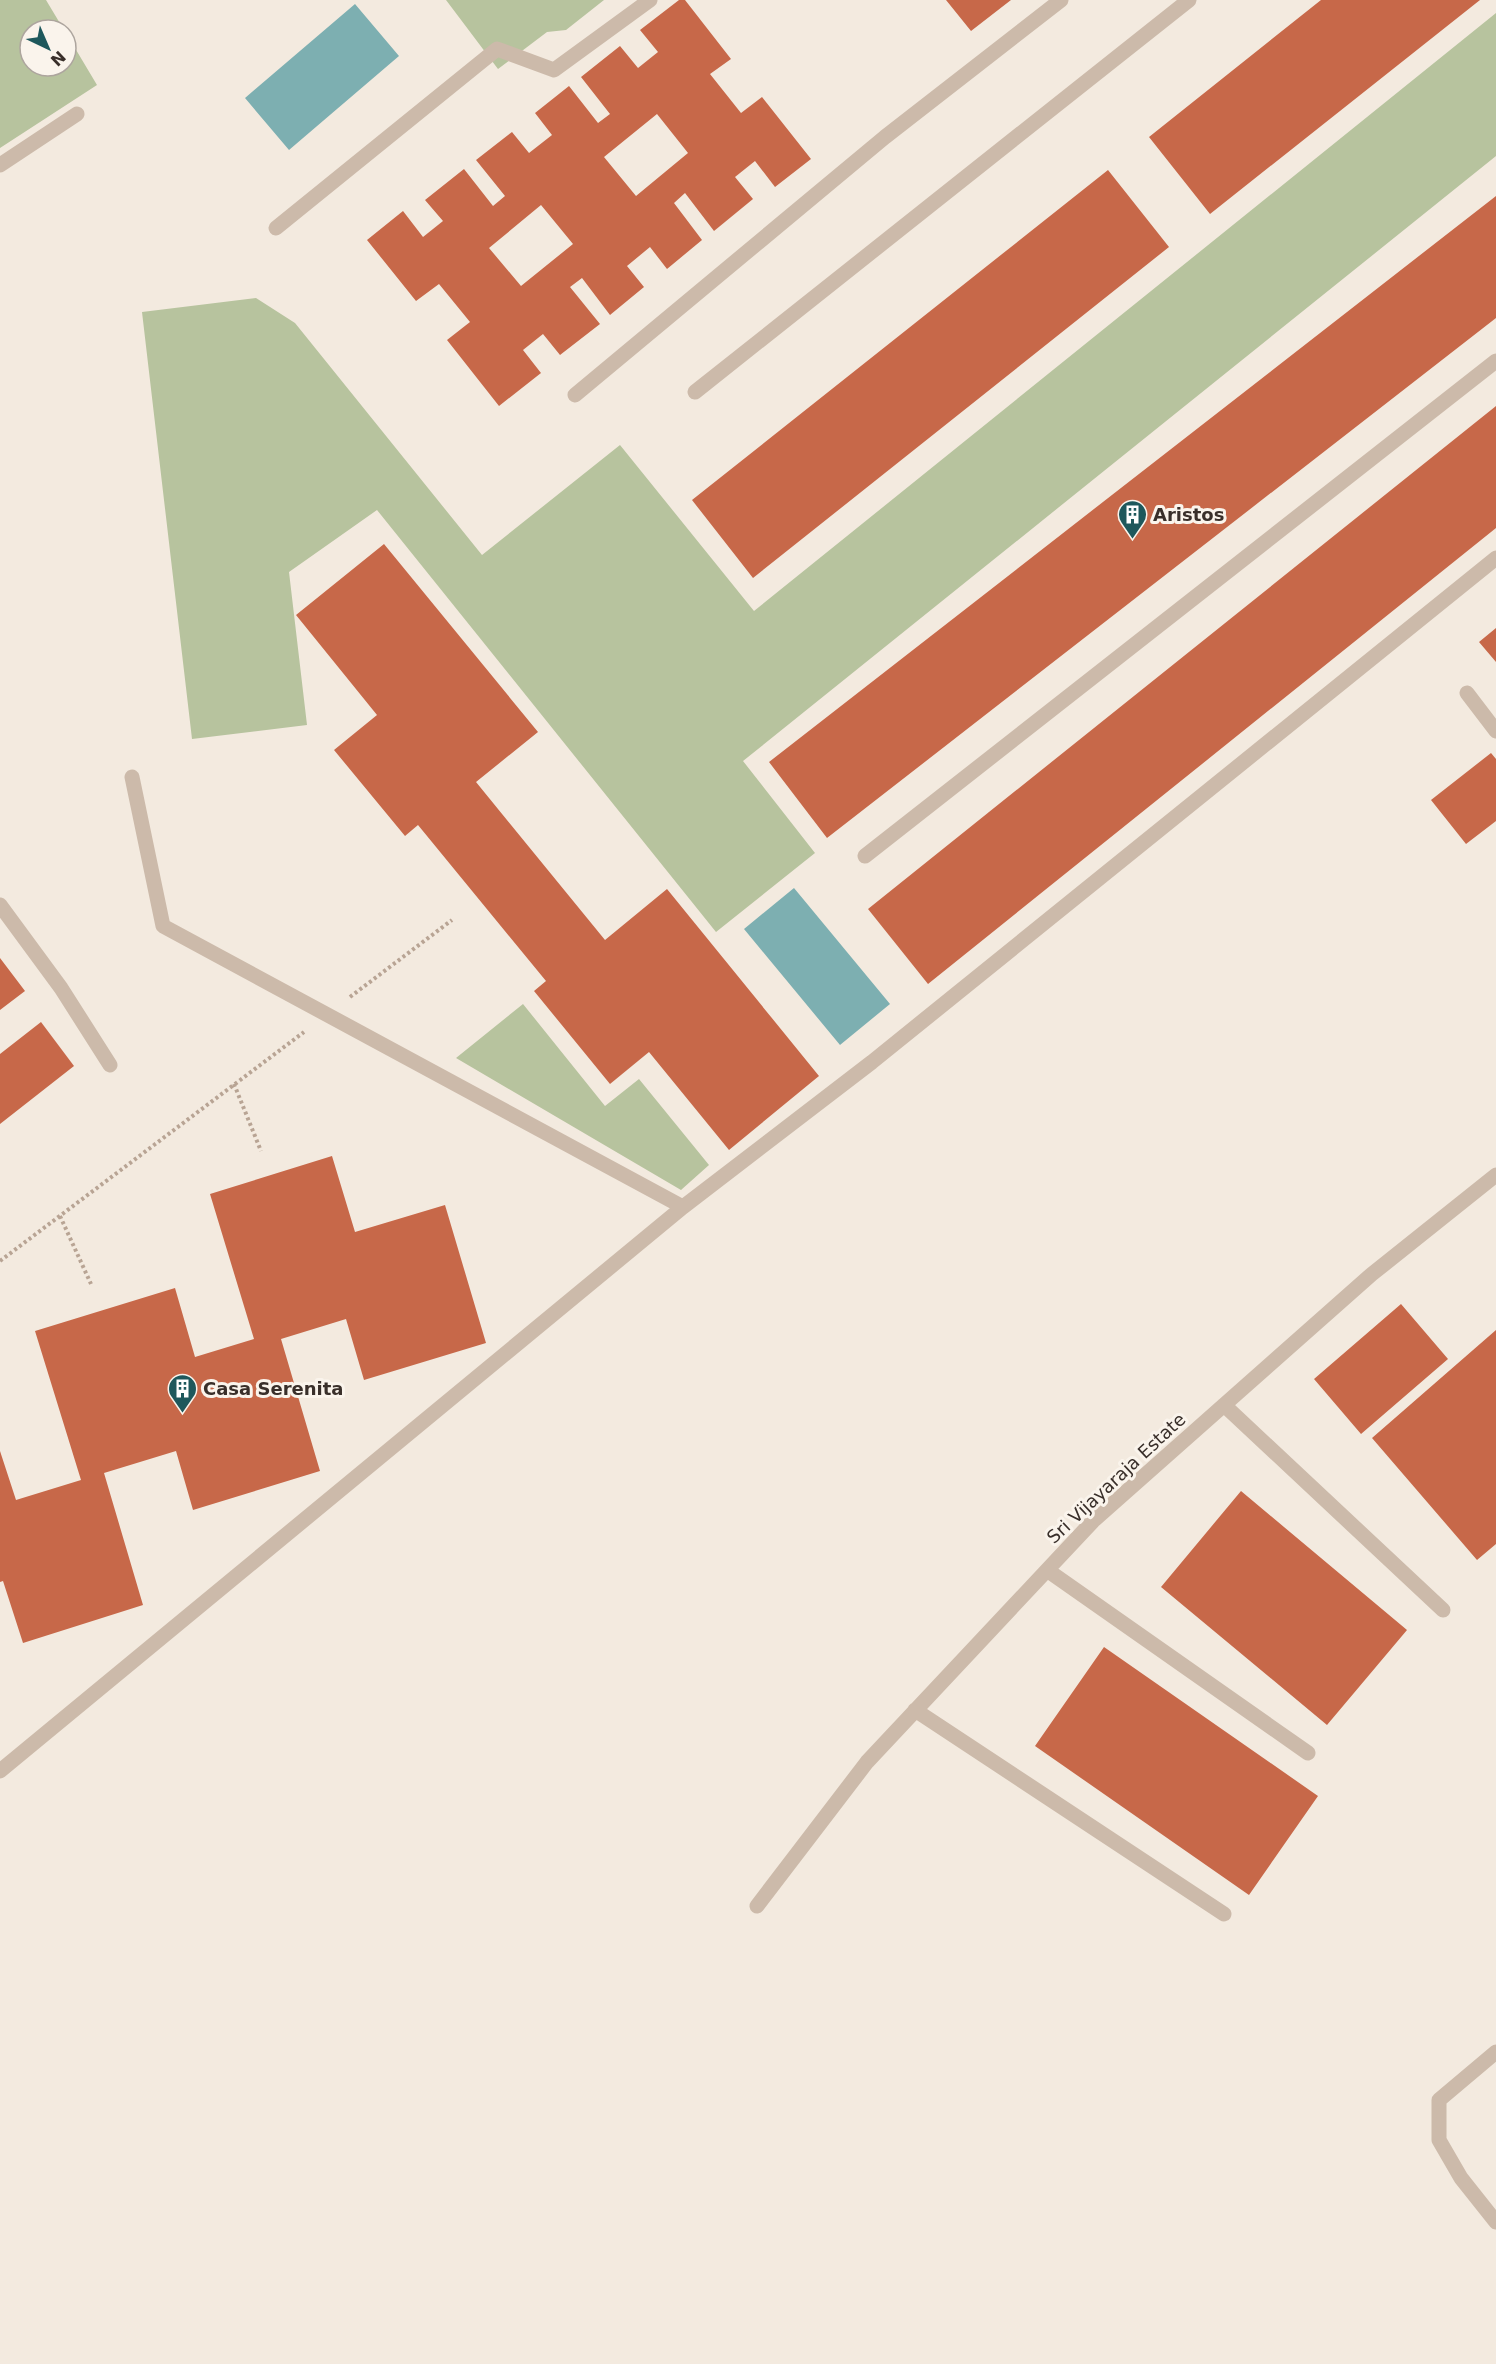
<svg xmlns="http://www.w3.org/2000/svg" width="1496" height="2364" viewBox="0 0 1496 2364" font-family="'DejaVu Sans',sans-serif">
  <rect width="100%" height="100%" fill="#f3eadf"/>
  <path fill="#b7c39e" d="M0 0H46L64 30H30V66H66V33L97 85 0 148Z
    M446 0H604L566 30 547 32 498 69Z
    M1496 13V156L743 761 815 853 716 932 377 510 289 572 307 725 192 739 142 312 256 298 295 323 482 555 620 445 754 611Z
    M523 1004 605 1106 639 1079 709 1165 681 1190 456 1058Z"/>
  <path fill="#7dafb1" d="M355 4 399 56 289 150 245 98Z
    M794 888 890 1004 840 1045 744 929Z"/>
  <path fill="#c76849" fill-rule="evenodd" d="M679 0H685L731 59 710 74 741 113 762 97 811 159 775 187 755 161 735 177 753 199 714 231 685 193 674 203 702 240 667 269 650 247 627 266 644 287 610 315 582 278 570 287 600 324 560 355 543 334 523 350 541 373 499 406 447 340 470 322 439 284 416 301 367 240 403 211 423 237 443 221 425 200 464 169 493 206 505 196 476 160 512 132 529 153 552 135 535 113 569 86 598 123 610 114 581 77 620 46 638 68 658 52 640 30ZM657 114 688 153 636 196 604 157ZM541 205 573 244 521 286 489 248Z
    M946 0H1011L971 31Z
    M1321 0H1480L1210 214 1149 137Z
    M1108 170 1169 247 753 578 692 500Z
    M1496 196V318L827 838 769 762Z
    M1496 406V528L928 984 868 909Z
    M384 544 538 732 476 782 605 940 667 889 819 1076 729 1150 649 1052 610 1084 534 991 546 981 418 825 405 836 334 750 377 715 296 615Z
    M1496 628V662L1479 642Z
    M1491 753 1496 759V821L1466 844 1431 800Z
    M0 958 25 991 0 1010Z
    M41 1022 74 1066 0 1124V1054Z
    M332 1156 355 1232 445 1205 486 1343 364 1380 346 1319 281 1339 320 1471 193 1510 176 1451 104 1473 143 1605 23 1643 3 1581 0 1582V1451L16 1500 81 1480 35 1331 175 1288 195 1357 254 1339 210 1194Z
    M1401 1304 1448 1359 1361 1434 1314 1379Z
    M1496 1330V1544L1477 1560 1372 1438Z
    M1241 1491 1407 1630 1327 1725 1161 1587Z
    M1104 1647 1318 1796 1249 1895 1035 1746Z"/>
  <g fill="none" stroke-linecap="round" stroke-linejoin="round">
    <path stroke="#b8a494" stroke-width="4" stroke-dasharray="3 3" stroke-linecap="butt" d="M350 997 452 920
      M234 1084 261 1151
      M60 1216 91 1284
      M0 1261 304 1032"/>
    <path stroke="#ccbaaa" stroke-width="15" d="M0 165 77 114
      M276 228 497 49 554 70 650 0
      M695 392 1189 0
      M575 395 885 137 1061 0
      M1467 693 1496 731
      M132 777 163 926 683 1207 872 1062 1496 558
      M865 856 1496 361
      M0 905 61 988 110 1065
      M1224 1405 1443 1610
      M1047 1570 1308 1753
      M915 1710 1224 1914
      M0 1771 683 1207
      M757 1906 867 1762 1093 1521 1372 1274 1496 1175
      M1496 2052 1439 2100V2140L1461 2178 1496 2222"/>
  </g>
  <defs>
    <symbol id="building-pin" viewBox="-11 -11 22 30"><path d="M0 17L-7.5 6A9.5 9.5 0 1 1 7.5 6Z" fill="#1e585c" stroke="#faf4ec"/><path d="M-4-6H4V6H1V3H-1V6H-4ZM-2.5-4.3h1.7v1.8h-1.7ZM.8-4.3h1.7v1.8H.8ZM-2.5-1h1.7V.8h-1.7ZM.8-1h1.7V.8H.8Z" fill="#fff"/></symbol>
  </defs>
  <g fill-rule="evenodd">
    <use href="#building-pin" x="1116" y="498" width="33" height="45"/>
    <use href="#building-pin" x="166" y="1372" width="33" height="45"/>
  </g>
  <g text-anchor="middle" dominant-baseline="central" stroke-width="6" stroke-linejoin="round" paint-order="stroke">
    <g font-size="18" font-weight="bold" fill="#392f2a" stroke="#faf4ec" text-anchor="start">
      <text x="1153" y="514">Aristos</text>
      <text x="203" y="1388">Casa Serenita</text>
    </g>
    <g font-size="18" fill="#392f2a" stroke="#faf4ec">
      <text transform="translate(1116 1478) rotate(-43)">Sri Vijayaraja Estate</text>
    </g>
  </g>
  <g transform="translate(48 48) rotate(136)"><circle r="28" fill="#faf4ec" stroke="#ada59e" stroke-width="1.5"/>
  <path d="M0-4.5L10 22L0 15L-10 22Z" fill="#1e585c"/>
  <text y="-9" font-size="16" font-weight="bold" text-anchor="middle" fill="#392f2a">N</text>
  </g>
</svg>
